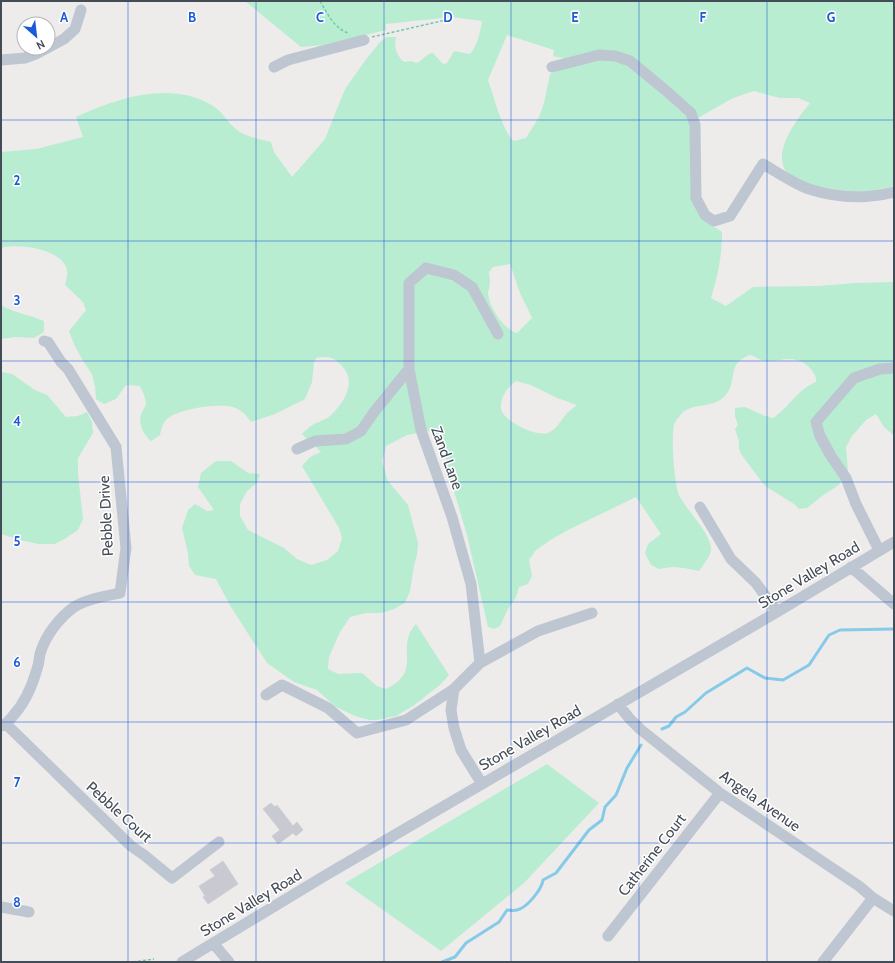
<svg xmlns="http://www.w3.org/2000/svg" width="895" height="963" viewBox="0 0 895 963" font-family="Cabin,sans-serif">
  <rect width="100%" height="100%" fill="#eeebeb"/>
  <path fill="#b8edd2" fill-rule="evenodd" d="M245 1H894V186C882 189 870 191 858 191 842 192 791 184 784 168 775 147 798 118 810 103L798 98H780L754 91 733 98 698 118 630 58 566 59 553 56 554 50 507 35 488 80C493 94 503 133 514 141L526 138 539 117 544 103 550 74 562 68 605 59 629 65 687 117 691 124 704 220 722 232C722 256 718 275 711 298L726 306 753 287 818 286 856 283 894 282V436L884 427 876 414 866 420 852 436 846 447 848 472 839 485 822 496 807 508 799 509 794 504 765 486 741 454 739 448V441L735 429 738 425 735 416V408L745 407 765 416 773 418C790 407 796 390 816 382 817 377 813 372 810 368 793 351 780 364 762 360 758 359 754 356 750 355 725 364 739 380 725 396 712 410 689 401 679 417 677 419 675 422 674 425 671 438 674 482 679 495 686 510 712 534 711 550 710 557 703 565 699 571L684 568 672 567 659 569 651 565 645 553 648 544 661 534 636 497 568 530 552 539 536 550 529 560 532 576 528 584 519 587 516 597 508 609 500 626 494 629 488 627 467 535 448 471 444 449 434 430 407 435 386 446 382 462 388 481 408 505 418 543 417 555 414 566 410 591 405 603 394 609 382 613H366L350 617 340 632 329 657 328 669 338 674 362 673 377 686 386 689C424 671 394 648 416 624L449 675 440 685 413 706 396 716 377 720H369L355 716 336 707 317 690 294 682 267 663 231 607 216 579 195 575 189 566 188 553 182 528 188 510 195 504 207 511 214 510 198 487 201 473 216 461H231L248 473 260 474 257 483 247 491 240 504V516L248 530 284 548 297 559 311 565 327 560 338 551 342 538 339 528 302 466 310 457 321 452 302 434C305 431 308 428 311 426 317 422 325 420 330 416 344 403 358 381 341 365 332 357 329 356 316 358L314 363 312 382 305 399 275 414 251 422C246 415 242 410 233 407 218 403 175 409 165 421 162 424 161 431 160 435L151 441C143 434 137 423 142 412 143 410 145 407 146 404 146 397 142 391 140 386L126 385 116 399 104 404 96 399 95 386 92 374 83 361 74 344 69 331 86 310 83 302 65 285C66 281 68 275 67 270 63 249 18 243 1 248V152L36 149 83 137 76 117C117 98 172 80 213 106 223 112 228 123 237 130 246 137 260 139 271 142L274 152 292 177 325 139 345 89 367 58 380 42 387 37H396C394 47 396 55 404 62L411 61 417 63C423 60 426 54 433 53L443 64 447 63 454 51 470 54C478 44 480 33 482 21L451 17 386 24V30L324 45 301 47ZM510 264 520 293 532 318 517 333C503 329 490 308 488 294 488 290 490 286 490 282 490 279 489 275 489 272L493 267ZM516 381 531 385 557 398 577 405C574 408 570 410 567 413 561 420 557 429 548 433 536 437 502 421 501 408 500 397 508 387 516 381Z
    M1 305C14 313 30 315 44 321V332L34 338 15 337 1 339Z
    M1 372 12 374 35 390 47 395 66 417 78 416 87 412 92 422 93 433 78 458V474L83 519 78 530 66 538 55 544H39L24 541 1 534Z
    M547 764 599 803 524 883 441 951 345 883Z"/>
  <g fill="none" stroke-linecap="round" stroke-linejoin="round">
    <path stroke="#86cae9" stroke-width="3" d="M662 729 669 726 676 717 685 712 706 693 747 668 765 678 783 680 809 665 829 635 840 630 894 629
      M442 962 455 957 466 943 499 922 507 910C510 910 514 911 517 910 527 908 542 889 543 880L556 873 589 830 602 820 605 807 616 795 627 768 641 745"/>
  </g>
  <path fill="#c8c9d1" stroke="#cfd0d7" d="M271 803 275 807 277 805 293 826 297 822 303 830 296 836 293 833 278 844 272 836 280 830 263 809Z
    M223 861 238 884 208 904 203 897 205 896 199 886 215 876 210 870Z"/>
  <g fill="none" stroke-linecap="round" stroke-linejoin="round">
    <path stroke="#71caa7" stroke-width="1.5" stroke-dasharray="3 2" stroke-linecap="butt" d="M320 1C327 13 334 28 348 33
      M372 37 450 19
      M133 962 154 959"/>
    <path stroke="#bec6d1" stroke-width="11" d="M1 60 25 58 38 53 64 39 75 29 81 10
      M274 67 288 60 364 40
      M552 67 599 55 615 56 630 61 664 89 691 113 695 125 696 198 705 215 714 221 730 216 763 164C775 171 796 185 809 189 837 198 866 199 894 192
      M297 449 315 441 346 439 361 431 374 412 409 369
      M700 507 731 559 756 583 777 612
      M879 550 856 504 846 478 831 456 820 436 816 422 854 378 880 369 894 368
      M851 567 894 604
      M480 663 471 584 452 517 421 430 409 369V283L426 268 454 275 472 287 498 334
      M266 695 282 685 328 708 357 733 406 720 454 689
      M618 704 629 718 640 729 720 793 859 886 873 898 894 911
      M6 724 131 846 144 855 172 878 219 842
      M1 726C6 724 9 721 12 717 25 703 32 687 37 669 39 664 39 659 40 654 45 636 59 618 74 607 87 599 105 596 120 593L126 548 116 447 68 369 61 362 48 342 44 341
      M482 784 461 750 454 728 451 710 454 689 480 663 538 631 592 613
      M1 907 29 912
      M608 936 720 793
      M213 943 229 962
      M182 962 326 875 777 612 894 542
      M823 962 873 898"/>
  </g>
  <path fill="none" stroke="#1b5ad8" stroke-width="1" stroke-opacity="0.55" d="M128 1V962M256 1V962M384 1V962M511 1V962M639 1V962M767 1V962M1 120H894M1 241H894M1 361H894M1 482H894M1 602H894M1 722H894M1 843H894"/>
  <g text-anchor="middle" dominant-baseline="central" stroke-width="3" stroke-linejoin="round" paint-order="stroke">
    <g font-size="15" fill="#444c58" stroke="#fff">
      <text transform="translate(447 458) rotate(70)">Zand Lane</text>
      <text transform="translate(106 516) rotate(-93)">Pebble Drive</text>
      <text transform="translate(809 575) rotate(-31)">Stone Valley Road</text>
      <text transform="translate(530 738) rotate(-30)">Stone Valley Road</text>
      <text transform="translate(760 801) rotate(35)">Angela Avenue</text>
      <text transform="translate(119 812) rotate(42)">Pebble Court</text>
      <text transform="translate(652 855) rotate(-52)">Catherine Court</text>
      <text transform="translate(251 903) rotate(-31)">Stone Valley Road</text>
    </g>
  </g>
  <g font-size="13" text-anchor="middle" font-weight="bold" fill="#1b5ad8" stroke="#fff" stroke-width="3" stroke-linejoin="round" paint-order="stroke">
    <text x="64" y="22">A</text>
    <text x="192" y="22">B</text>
    <text x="320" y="22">C</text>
    <text x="448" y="22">D</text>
    <text x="575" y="22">E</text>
    <text x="703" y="22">F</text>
    <text x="831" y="22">G</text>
    <text x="17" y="185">2</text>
    <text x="17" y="305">3</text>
    <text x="17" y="426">4</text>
    <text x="17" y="546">5</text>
    <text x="17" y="667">6</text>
    <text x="17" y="787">7</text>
    <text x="17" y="907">8</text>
  </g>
  <rect width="895" height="963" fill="none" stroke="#444c58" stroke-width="4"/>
  <g transform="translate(36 36) rotate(152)"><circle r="19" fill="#ffffff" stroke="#b4b7bc"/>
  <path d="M0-3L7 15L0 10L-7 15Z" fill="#1b5ad8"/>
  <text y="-6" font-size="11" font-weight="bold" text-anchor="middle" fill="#444c58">N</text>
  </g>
</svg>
